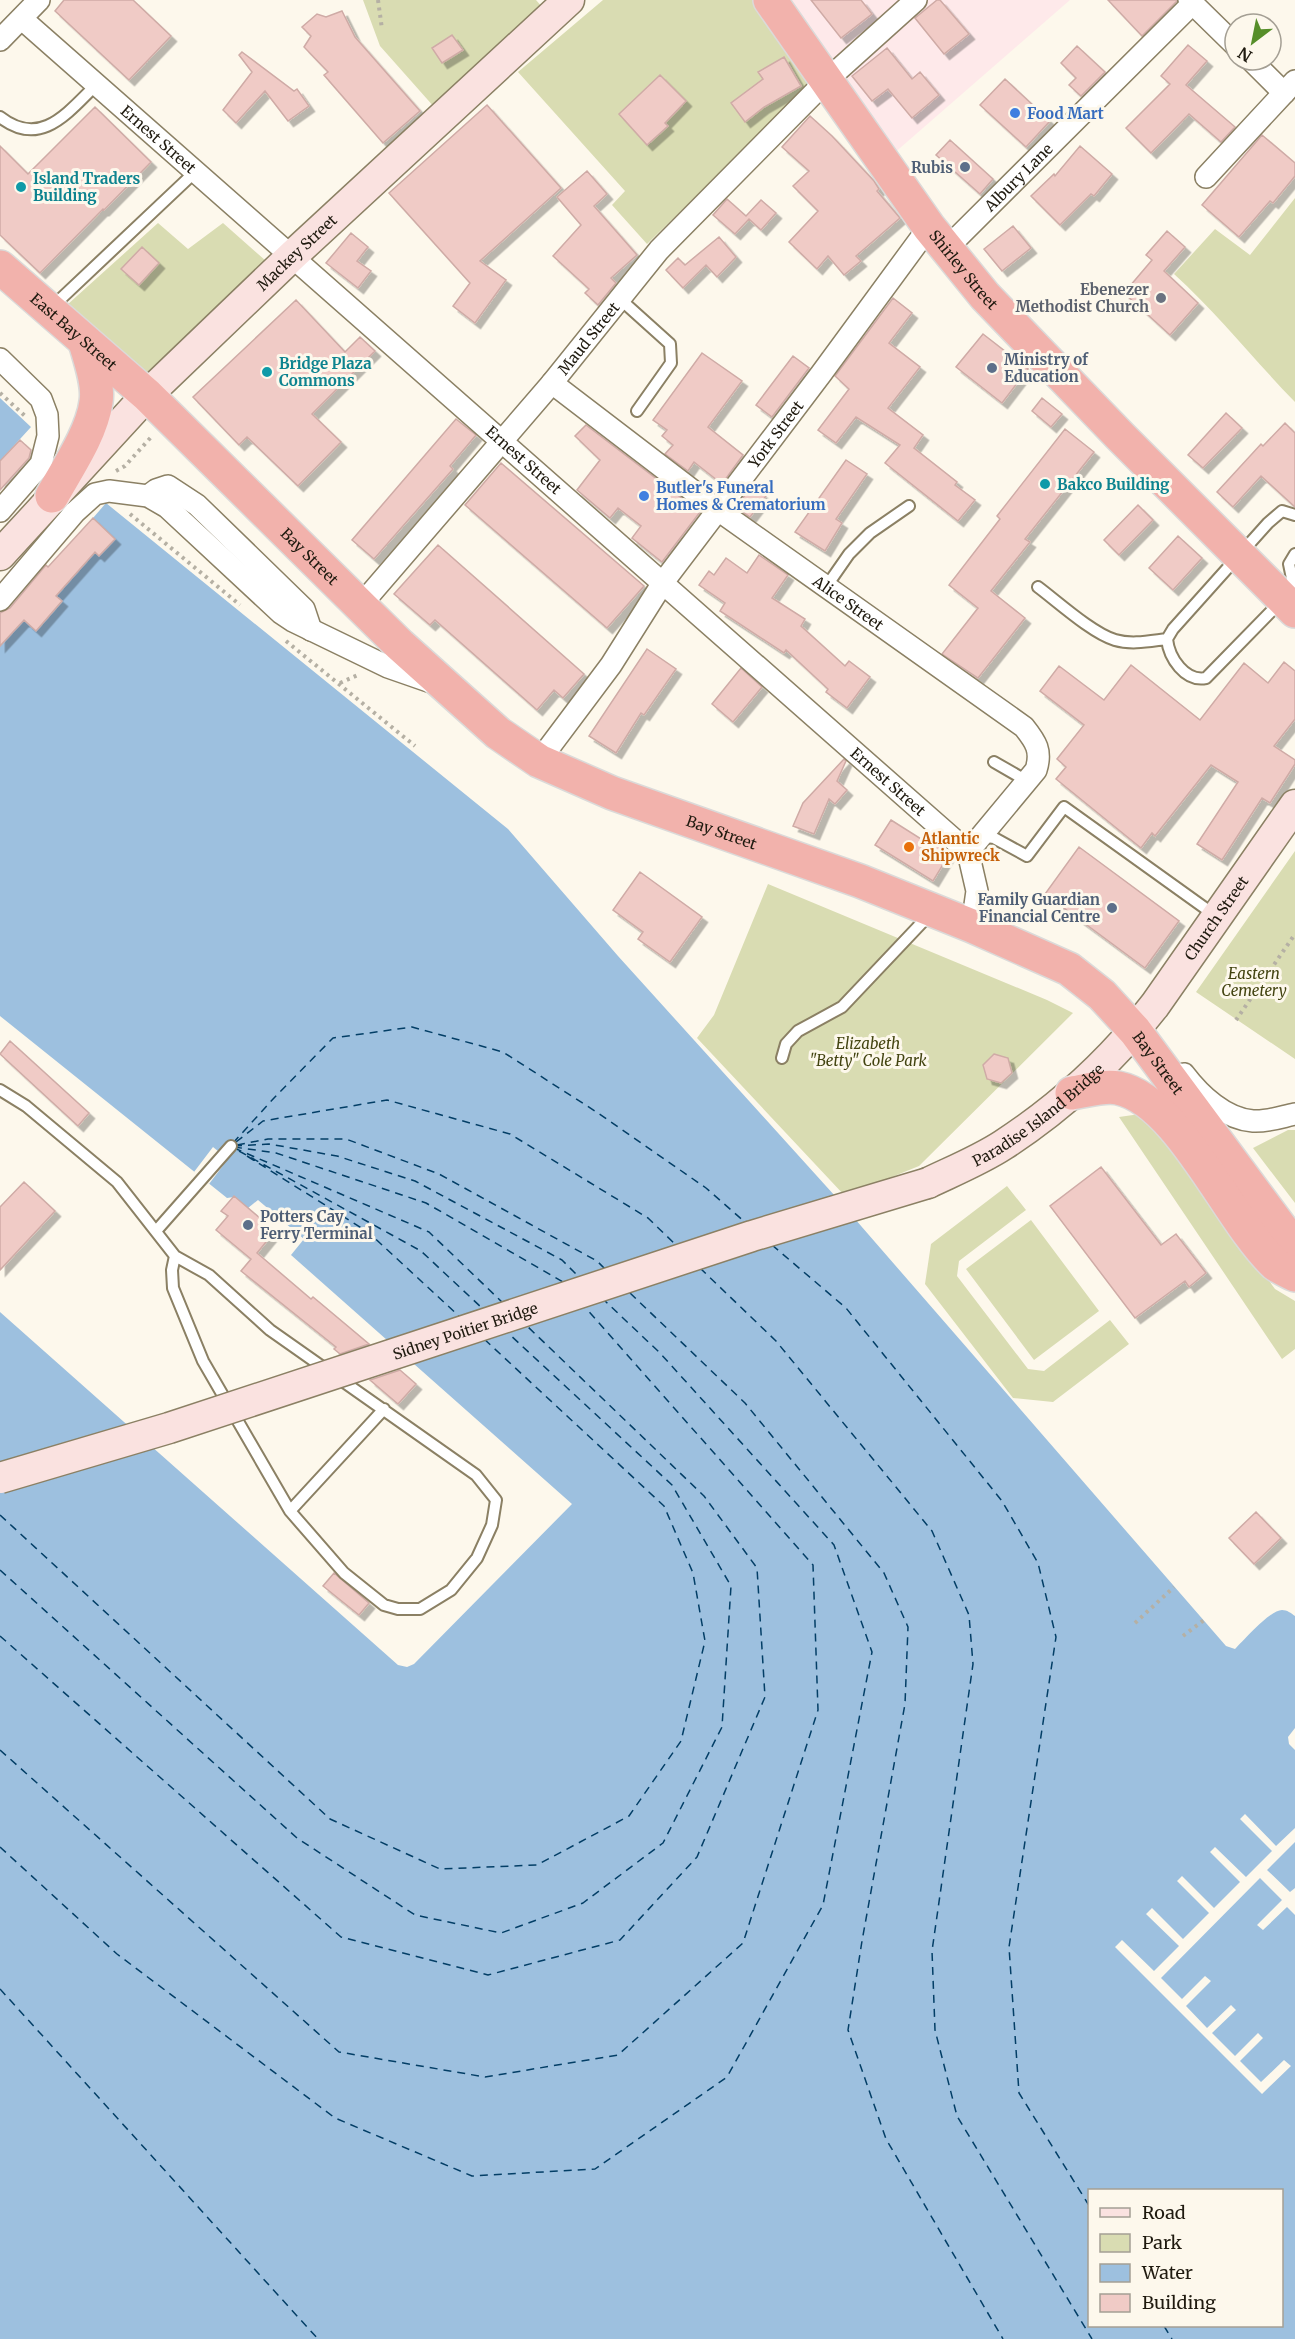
<svg xmlns="http://www.w3.org/2000/svg" width="1295" height="2339" viewBox="0 0 1295 2339" font-family="Merriweather,serif">
  <defs>
    <filter id="shadow"><feDropShadow dx="5.5" dy="5.5" stdDeviation="0" flood-color="#0004"/></filter>
  </defs>
  <rect width="100%" height="100%" fill="#fdf8ec"/>
  <path fill="#fee9ea" d="M787 0H1070L892 155Z"/>
  <path fill="#d9dcb2" d="M363 0H536L543 8 435 108 380 46Z
    M603 0H759L816 80 647 244 612 205 625 191 518 72Z
    M1295 198V402C1254 360 1218 314 1174 274L1215 229 1250 255Z
    M158 223 188 249 223 223 266 261 144 375 67 305Z
    M1295 851V1059L1196 992Z
    M768 884 1047 1000 1073 1013 919 1166 845 1196 697 1038 714 1015Z
    M1147 1113 1275 1289 1295 1301V1349L1282 1359 1119 1117Z
    M1288 1130H1295V1203L1253 1148Z
    M1007 1186 1026 1210 959 1261 957 1276 1028 1369 1044 1371 1110 1320 1129 1344 1053 1402 1013 1398 925 1284 931 1244Z
    M1031 1220 1099 1311 1034 1360 966 1269Z"/>
  <path fill="#9dc0df" fill-rule="evenodd" d="M0 398 31 427 0 461Z
    M106 503 508 829 618 956 835 1196 1226 1646 1235 1649C1245 1639 1270 1610 1282 1610 1287 1610 1291 1613 1295 1616V1728L1288 1737 1289 1744 1295 1750V2339H0V1312L398 1665 407 1667 414 1664 572 1504 291 1255 304 1239 258 1200 248 1208 234 1197 227 1198 0 1016V646L24 620 36 631 62 602 56 596 90 548 99 556 115 539 93 518ZM1090 2190H1282V2326H1090Z"/>
  <path fill="#fdf8ec" d="M213 1147 228 1159 209 1184 194 1172Z
    M1245 1814 1276 1846 1295 1828V1842L1267 1870 1290 1892 1295 1888V1915L1287 1907 1263 1930 1257 1925 1282 1900 1260 1878 1161 1978 1182 1999 1205 1976 1211 1981 1186 2006 1207 2028 1231 2005 1236 2010 1212 2033 1235 2056 1258 2033 1263 2038 1240 2061 1261 2082 1284 2060 1291 2066 1262 2094 1115 1947 1122 1940 1154 1971 1179 1946 1146 1914 1152 1908 1183 1939 1209 1913 1177 1881 1182 1876 1214 1908 1240 1882 1210 1852 1215 1847 1246 1877 1272 1851 1240 1819Z"/>
  <g fill="none" stroke-linecap="round" stroke-linejoin="round">
    <path stroke="#033e66" stroke-width="1.5" stroke-dasharray="8 6" stroke-linecap="butt" d="M236 1142 263 1121 387 1100 510 1134 648 1218 677 1246
      M233 1143 274 1098 333 1038 412 1027 503 1052 598 1113 706 1188 746 1223
      M237 1145 268 1139H346L439 1174 597 1261 605 1269
      M234 1146 269 1144 337 1156 415 1181 562 1260 579 1277
      M234 1147 276 1153 426 1203 563 1282
      M234 1148 429 1232 504 1304
      M239 1151 421 1251 483 1309
      M247 1156 368 1232 460 1317
      M772 1245 846 1308 1002 1501 1038 1563 1056 1637 1009 1947 1019 2093 1090 2207
      M700 1268 776 1341 932 1531 969 1615 973 1664 932 1951 935 2030 957 2116 1092 2339
      M630 1293 745 1403 884 1573 908 1627 905 1704 862 1941 848 2030 886 2139 1003 2339
      M0 1515 330 1819 440 1869 537 1865 629 1816 681 1741 705 1641 693 1573 664 1506 483 1338
      M0 1570 297 1838 415 1915 501 1933 583 1903 663 1843 722 1727 731 1586 672 1485 508 1333
      M0 1636 341 1937 488 1975 620 1940 697 1857 765 1697 757 1568 704 1496 527 1326
      M0 1750 339 2052 485 2077 618 2055 743 1943 818 1710 813 1565 584 1306
      M0 1847 117 1954 335 2118 472 2176 595 2169 727 2077 823 1905 872 1652 834 1545 660 1353 604 1300
      M0 1989 318 2339
      M1164 2326 1172 2339"/>
  </g>
  <path fill="#f0cbc6" stroke="#cfaba6" stroke-width="1.5" filter="url(#shadow)" d="M64 0H133L171 36 129 80 55 11Z
    M811 0H861L872 14 841 38Z
    M937 0H940L969 34 944 54 915 18Z
    M1108 0H1177V1L1142 36Z
    M342 11 355 37 420 111 383 143 324 75 328 72 304 47 311 36 302 27 317 14 326 17Z
    M452 35 463 50 442 63 432 48Z
    M1188 45 1207 61 1186 85 1235 127 1221 142 1189 114 1151 153 1126 128 1170 84 1161 76Z
    M1077 46 1105 72 1081 96 1069 85 1076 78 1061 63Z
    M887 48 912 79 920 72 939 95 912 118 888 89 872 101 852 76Z
    M242 52 294 91 297 89 309 106 288 121 265 91 236 123 223 110 252 72 239 55Z
    M784 57 801 86 764 107 745 122 731 103 763 79 758 72Z
    M660 75 686 101 665 123 668 126 647 145 619 114Z
    M1005 79 1050 121 1026 147 980 105Z
    M487 105 561 188 480 261 506 280 475 323 453 306 470 283 389 193Z
    M95 107 151 162 104 210 103 209 40 273 0 235V146L28 174Z
    M810 116 832 136 874 181 879 189 877 191 900 218 856 256 861 261 844 275 828 256 817 269 789 242 818 211 793 186 809 171 782 147Z
    M1262 135 1295 163V176L1273 203 1270 201 1239 237 1202 205Z
    M950 140 993 179 980 194 936 155Z
    M1080 146 1112 174 1094 196 1091 194 1060 225 1031 196 1054 174 1055 176Z
    M587 171 607 194 594 206 637 255 611 278 616 283 598 305 585 293 589 289 553 256 581 225 557 197Z
    M727 199 746 216 761 200 776 213 761 230 749 219 735 234 713 215Z
    M1013 226 1031 248 1002 271 984 249Z
    M1167 231 1185 247 1164 271 1198 303 1170 335 1124 293 1152 260 1146 255Z
    M351 233 368 247 357 261 371 271 358 288 326 263Z
    M719 237 736 257 717 277 706 265 683 288 666 270 678 258 685 265Z
    M142 247 159 263 139 285 121 269Z
    M893 298 912 313 889 343 920 367 888 408 923 435 914 448 957 482 955 485 975 500 958 521 885 463 900 445 856 417 836 443 818 430 849 389 835 376Z
    M296 300 345 352 360 337 375 351 312 414 341 442 298 486 247 437 239 445 193 397Z
    M983 334 1028 369 1002 403 956 367Z
    M702 353 742 381 708 427 743 455 722 484 694 462 688 471 665 454 673 445 662 436 667 430 653 420Z
    M793 356 809 368 772 417 756 405Z
    M1042 398 1062 414 1051 427 1032 411Z
    M1226 413 1242 428 1203 468 1188 455Z
    M456 419 476 435 450 466 453 469 374 559 352 540Z
    M1285 423 1295 433V507L1261 476 1233 507 1217 492 1261 444 1263 446Z
    M586 425 700 512 662 562 632 538 641 526 618 508 610 518 577 490 600 460 575 436Z
    M1065 429 1094 452 1025 539 1030 542 991 591 1025 618 978 678 942 654 978 608 949 585 1000 519 997 516Z
    M20 440 31 450 29 458 0 490V461Z
    M846 460 867 474 836 519 842 523 825 551 795 532Z
    M501 463 644 586 607 628 465 505Z
    M752 486 766 496 750 517 736 507Z
    M1138 505 1153 520 1119 555 1104 540Z
    M93 518 115 539 99 556 95 552 56 596 62 601 36 631 24 620 0 646V613L10 608 46 565 48 567Z
    M1178 536 1202 558 1173 590 1149 568Z
    M438 545 584 674 563 698 554 690 537 710 435 620 430 625 394 594Z
    M759 555 788 575 772 598 805 619 801 626 845 666 849 661 870 677 847 708 826 692 828 689 786 650 784 653 720 611 725 603 699 585 709 571 714 575 726 558 747 573Z
    M647 649 676 669 644 715 641 713 616 753 589 736Z
    M1284 662 1295 671V719L1274 746 1295 760V764L1270 803 1262 798 1222 860 1197 844 1238 782 1211 765 1155 836 1152 833 1141 848 1056 779 1066 767 1057 759 1084 725 1040 691 1059 666 1104 700 1131 665 1200 720 1244 663 1268 683Z
    M741 668 762 687 733 722 712 704Z
    M844 759 846 761 837 781 847 790 835 804 829 799 814 834 793 826 803 803Z
    M891 820 921 839 926 832 950 853 933 881 875 845Z
    M1079 847 1179 921 1145 968 1045 894Z
    M640 872 702 917 670 962 638 939 643 932 613 910Z
    M10 1041 89 1113 78 1126 0 1054Z
    M994 1054 1008 1058 1012 1073 1001 1083 987 1079 983 1065Z
    M1101 1167 1161 1245 1176 1234 1206 1273 1189 1287 1185 1281 1135 1318 1050 1206Z
    M24 1182 55 1211 0 1270V1207Z
    M234 1196 275 1231 257 1253 311 1299 313 1297 369 1344 340 1354 334 1349 336 1347 241 1271 251 1259 216 1230 228 1216 221 1211Z
    M400 1370 416 1384 398 1404 370 1380Z
    M1256 1512 1281 1538 1254 1564 1229 1538Z
    M334 1573 369 1603 359 1615 323 1586Z"/>
  <g fill="none" stroke-linecap="round" stroke-linejoin="round">
    <defs>
      <path id="service" d="M0 117C41 149 68 112 97 84
        M620 299 670 344 671 363 637 411
        M51 308 195 172
        M1295 515 1282 511 1268 523 1173 629 1167 639C1169 658 1185 682 1206 678L1294 588 1289 564 1295 554
        M826 587 849 554 870 533 909 506
        M1038 587C1058 602 1092 633 1115 640 1132 645 1150 641 1167 639
        M994 762 1027 781
        M981 836 994 838 1027 856 1064 807 1216 916
        M782 1058 786 1044 798 1031 842 1007 931 913
        M0 1090 26 1106 117 1182 175 1256 209 1275 270 1330 476 1475 496 1500 492 1525 477 1558 451 1590 420 1609H398L384 1605 344 1573 290 1511 203 1361 173 1288 172 1270 175 1256
        M156 1231 231 1146
        M290 1511 384 1409"/>
      <g id="minor">
        <path d="M1189 0 1235 45"/>
        <path id="s1" d="M22 19C338 296 654 573 968 852L977 891 972 926"/>
        <path d="M0 40 39 0"/>
        <path d="M1251 60 1284 93"/>
        <path d="M1206 177 1295 81"/>
        <path id="s2" d="M946 249 1192 4"/>
        <path d="M0 359 41 399 47 415 48 436 41 464 0 511"/>
        <path id="s3" d="M552 383 718 510 1024 727C1036 742 1042 751 1036 770L968 852"/>
        <path d="M148 496 156 490 168 486 197 505 304 609 311 630"/>
        <path d="M0 600 75 512 95 494 109 491 148 496 167 507 281 613 293 621 388 667 434 683"/>
        <path id="s4" d="M360 606 552 383 659 250 827 80 916 0"/>
        <path id="s5" d="M539 761 611 665 664 581 821 374 929 227"/>
        <path d="M1184 1074C1200 1095 1225 1119 1253 1121 1267 1122 1281 1117 1295 1114"/>
      </g>
      <g id="secondary">
        <path id="s6" d="M0 555 147 395 293 255 569 0"/>
        <path id="s7" d="M928 1183C953 1171 980 1160 1003 1145 1060 1108 1113 1059 1155 1005L1295 805"/>
      </g>
      <g id="trunk">
        <path id="s8" d="M770 0 929 227 985 296 1120 436 1295 611"/>
        <path id="s9" d="M0 267 147 395 400 645 498 733 539 761 612 793 860 881 972 926 1069 969 1102 995 1135 1031 1295 1247"/>
        <path d="M52 496C67 469 92 433 96 402 99 384 90 360 85 342"/>
        <path d="M1072 1093C1086 1091 1104 1085 1118 1088 1180 1101 1228 1220 1275 1264 1280 1268 1289 1272 1295 1275"/>
      </g>
    </defs>
    <use href="#service" stroke="#8b8064" stroke-width="14"/>
    <use href="#minor" stroke="#8b8064" stroke-width="24"/>
    <use href="#secondary" stroke="#8b8064" stroke-width="33"/>
    <use href="#trunk" stroke="#dbdad9" stroke-width="36"/>
    <path stroke="#b5b0a4" stroke-width="4" stroke-dasharray="3 4.5" stroke-linecap="butt" d="M378 0 382 29
      M0 393 25 416
      M116 471 125 466 153 435
      M130 514 240 605
      M286 641 415 746
      M340 683 360 674
      M1236 1020 1295 934
      M1135 1623 1174 1587
      M1183 1636 1204 1620"/>
    <use href="#service" stroke="#fff" stroke-width="10"/>
    <use href="#minor" stroke="#fff" stroke-width="21"/>
    <use href="#secondary" stroke="#fae2e0" stroke-width="30"/>
    <use href="#trunk" stroke="#f2b2ac" stroke-width="33"/>
    <defs>
      <g id="secondary-bridge">
        <path id="s10" d="M0 1478 169 1428 752 1236 928 1183"/>
      </g>
    </defs>
    <use href="#secondary-bridge" stroke="#8b8064" stroke-width="33" stroke-linecap="butt"/>
    <use href="#secondary-bridge" stroke="#fae2e0" stroke-width="30"/>
  </g>
  <g fill="#3f7fe0" stroke="#fdf8ec" stroke-width="2">
    <circle cx="1015" cy="113" r="6"/>
    <circle cx="644" cy="496" r="6"/>
  </g>
  <g fill="#5c6f8a" stroke="#fdf8ec" stroke-width="2">
    <circle cx="965" cy="167" r="6"/>
    <circle cx="992" cy="368" r="6"/>
    <circle cx="1112" cy="908" r="6"/>
    <circle cx="248" cy="1225" r="6"/>
  </g>
  <g fill="#0f9aa8" stroke="#fdf8ec" stroke-width="2">
    <circle cx="21" cy="187" r="6"/>
    <circle cx="267" cy="372" r="6"/>
    <circle cx="1045" cy="484" r="6"/>
  </g>
  <circle fill="#6b7280" stroke="#fdf8ec" stroke-width="2" cx="1161" cy="298" r="6"/>
  <circle fill="#e8710a" stroke="#fdf8ec" stroke-width="2" cx="909" cy="847" r="6"/>
  <g text-anchor="middle" dominant-baseline="central" stroke-width="6" stroke-linejoin="round" paint-order="stroke">
    <g font-size="15" font-weight="bold" fill="#366cbe" stroke="#fdf8ec" text-anchor="start">
      <text x="1027" y="113">Food Mart</text>
      <text x="656" y="487">Butler's Funeral<tspan x="656" dy="17">Homes &amp; Crematorium</tspan></text>
    </g>
    <g font-size="15" fill="#1f1a0f" stroke="#fdf8ec">
      <text stroke="none"><textPath href="#s1" startOffset="182">Ernest Street</textPath></text>
      <text stroke="none"><textPath href="#s2" startOffset="102">Albury Lane</textPath></text>
      <text stroke="none"><textPath href="#s6" startOffset="424">Mackey Street</textPath></text>
      <text stroke="none"><textPath href="#s8" startOffset="332">Shirley Street</textPath></text>
      <text stroke="none"><textPath href="#s9" startOffset="98">East Bay Street</textPath></text>
      <text stroke="none"><textPath href="#s4" startOffset="352">Maud Street</textPath></text>
      <text stroke="none"><textPath href="#s5" startOffset="404">York Street</textPath></text>
      <text stroke="none"><textPath href="#s1" startOffset="668">Ernest Street</textPath></text>
      <text stroke="none"><textPath href="#s9" startOffset="424">Bay Street</textPath></text>
      <text stroke="none"><textPath href="#s3" startOffset="369">Alice Street</textPath></text>
      <text stroke="none"><textPath href="#s1" startOffset="1154">Ernest Street</textPath></text>
      <text stroke="none"><textPath href="#s9" startOffset="928">Bay Street</textPath></text>
      <text stroke="none"><textPath href="#s7" startOffset="398">Church Street</textPath></text>
      <text stroke="none"><textPath href="#s9" startOffset="1432">Bay Street</textPath></text>
      <text stroke="none"><textPath href="#s7" startOffset="130">Paradise Island Bridge</textPath></text>
      <text stroke="none"><textPath href="#s10" startOffset="488">Sidney Poitier Bridge</textPath></text>
    </g>
    <g font-size="15" font-weight="bold" fill="#4e5e75" stroke="#fdf8ec" text-anchor="end">
      <text x="953" y="167">Rubis</text>
      <text x="1004" y="359" text-anchor="start">Ministry of<tspan x="1004" dy="17">Education</tspan></text>
      <text x="1100" y="899">Family Guardian<tspan x="1100" dy="17">Financial Centre</tspan></text>
      <text x="260" y="1216" text-anchor="start">Potters Cay<tspan x="260" dy="17">Ferry Terminal</tspan></text>
    </g>
    <g font-size="15" font-weight="bold" fill="#0d838f" stroke="#fdf8ec" text-anchor="start">
      <text x="33" y="178">Island Traders<tspan x="33" dy="17">Building</tspan></text>
      <text x="279" y="363">Bridge Plaza<tspan x="279" dy="17">Commons</tspan></text>
      <text x="1057" y="484">Bakco Building</text>
    </g>
    <g font-size="15" font-weight="bold" fill="#5b616d" stroke="#fdf8ec" text-anchor="end">
      <text x="1149" y="289">Ebenezer<tspan x="1149" dy="17">Methodist Church</tspan></text>
    </g>
    <g font-size="15" font-weight="bold" fill="#c56008" stroke="#fdf8ec" text-anchor="start">
      <text x="921" y="838">Atlantic<tspan x="921" dy="17">Shipwreck</tspan></text>
    </g>
    <g font-size="15" font-style="italic" fill="#434411" stroke="#fdf8ec">
      <text x="1254" y="973">Eastern<tspan x="1254" dy="17">Cemetery</tspan></text>
      <text x="868" y="1043">Elizabeth<tspan x="868" dy="17">"Betty" Cole Park</tspan></text>
    </g>
  </g>
  <rect x="1088" y="2189" width="195" height="138" fill="#fdf8ec" stroke="#a49f94" stroke-width="1.5"/>
  <rect x="1100" y="2208" width="30" height="9" fill="#fae2e0" stroke="#a49f94" stroke-width="1.5"/>
  <text x="1142" y="2219" font-size="18" fill="#1f1a0f">Road</text>
  <rect x="1100" y="2234" width="30" height="18" fill="#d9dcb2" stroke="#a49f94" stroke-width="1.5"/>
  <text x="1142" y="2249" font-size="18" fill="#1f1a0f">Park</text>
  <rect x="1100" y="2264" width="30" height="18" fill="#9dc0df" stroke="#a49f94" stroke-width="1.5"/>
  <text x="1142" y="2279" font-size="18" fill="#1f1a0f">Water</text>
  <rect x="1100" y="2294" width="30" height="18" fill="#f0cbc6" stroke="#a49f94" stroke-width="1.5"/>
  <text x="1142" y="2309" font-size="18" fill="#1f1a0f">Building</text>
  <g transform="translate(1253 42) rotate(212)"><circle r="28" fill="#fdf8ec" stroke="#a49f94" stroke-width="1.5"/>
  <path d="M0-4.5L10 22L0 15L-10 22Z" fill="#568e29"/>
  <text y="-9" font-size="16" font-weight="bold" text-anchor="middle" fill="#1f1a0f">N</text>
  </g>
</svg>
